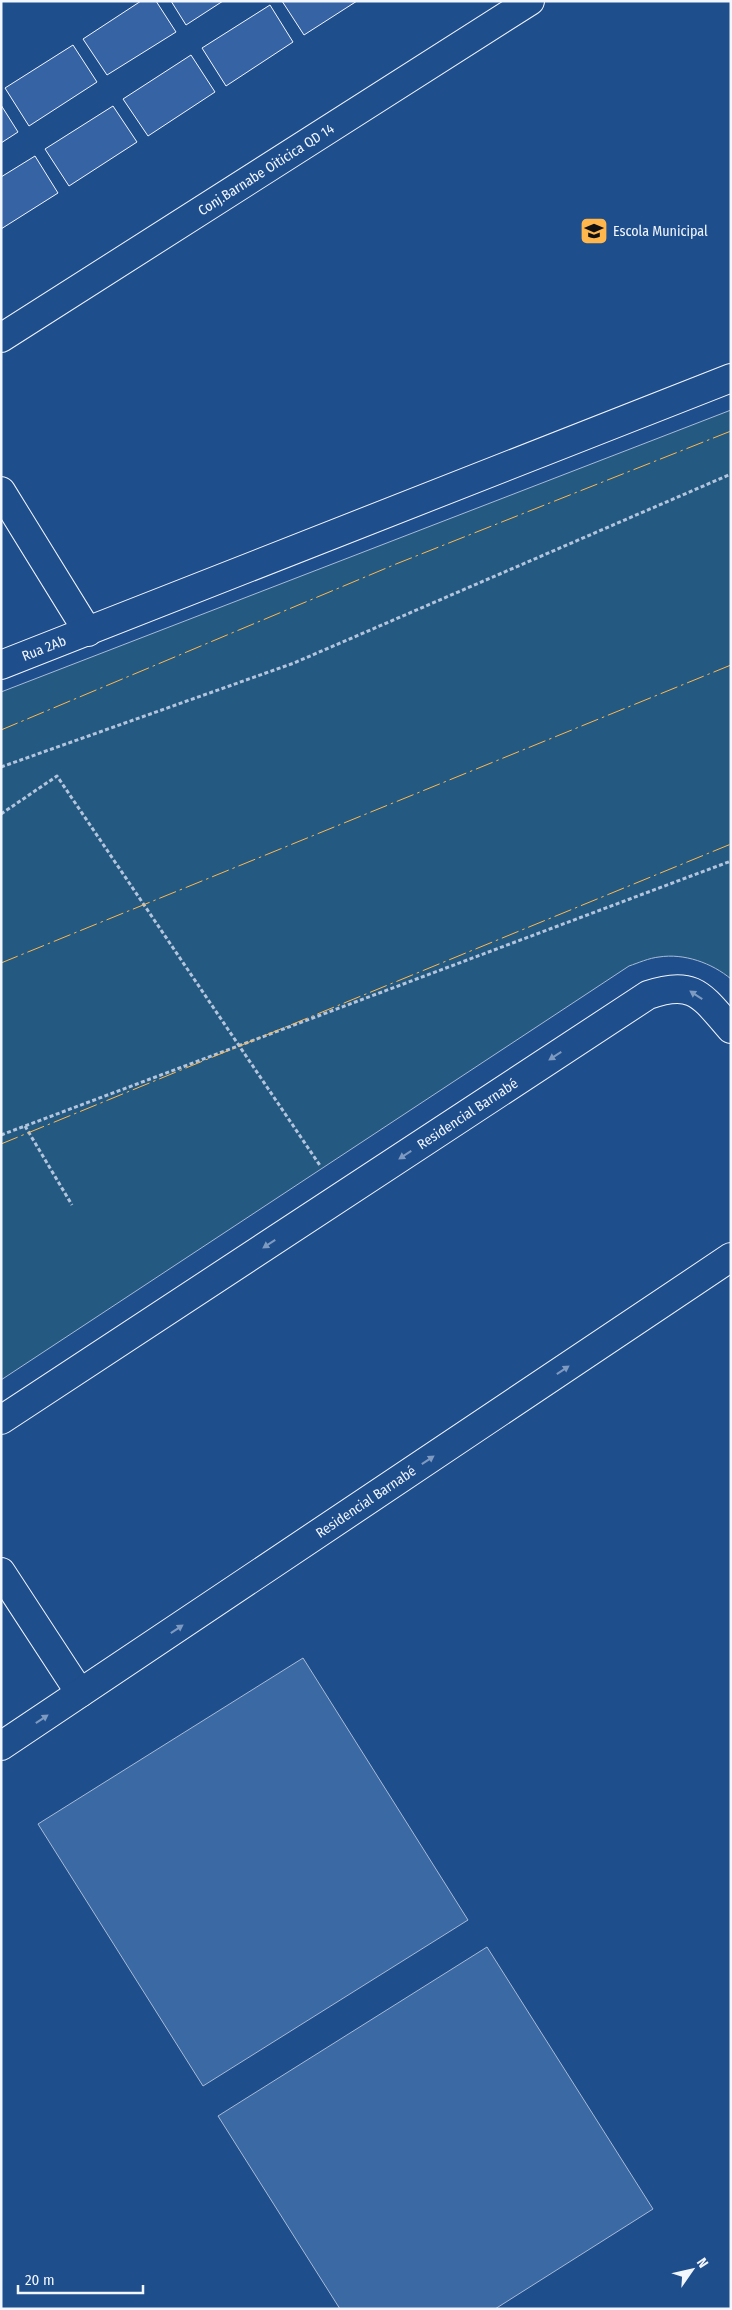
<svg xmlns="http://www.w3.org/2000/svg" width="732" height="2310" viewBox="0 0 732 2310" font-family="'Fira Sans Condensed',sans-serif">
  <rect width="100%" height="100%" fill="#1f4e8c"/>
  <path fill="#245a82" stroke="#a8bbd7" d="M731 410V979C712 963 684 953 659 957 649 958 638 963 629 966L1 1380V692Z"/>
  <path fill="#3b69a3" stroke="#a8bbd7" d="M303 1658 468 1920 203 2086 38 1824Z
    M487 1947 653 2209 495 2309H340L218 2116Z"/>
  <path fill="#3563a3" stroke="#f2f6ff" d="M141 1H156L176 32 107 75 83 39Z
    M171 1H223L186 25Z
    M282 1H357L304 35Z
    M270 5 293 42 226 86 202 48Z
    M73 45 97 82 29 126 5 88Z
    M191 55 215 92 148 136 123 99Z
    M1 105 18 132 1 143Z
    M113 106 137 142 69 186 45 149Z
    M35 156 58 193 1 229V177Z"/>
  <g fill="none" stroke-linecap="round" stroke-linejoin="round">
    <defs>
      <g id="minor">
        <path id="s1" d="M1 338 530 1"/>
        <path d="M1 491 88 632"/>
        <path id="s2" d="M1 665 731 378"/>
        <path id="s3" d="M1 1420 648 995C694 979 702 996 731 1029"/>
        <path d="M1 1572 80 1693"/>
        <path id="s4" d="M1 1746 731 1257"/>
      </g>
    </defs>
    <use href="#minor" stroke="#f2f6ff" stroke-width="30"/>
    <path stroke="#b3c4dc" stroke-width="3" stroke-dasharray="4 2.5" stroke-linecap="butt" d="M1 767 294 663 731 474
      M1 814 57 776 321 1167
      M25 1126 72 1205
      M1 1135 731 861"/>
    <use href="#minor" stroke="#1f4e8c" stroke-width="28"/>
    <path stroke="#ffb74d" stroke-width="1" stroke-dasharray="18 4 2.5 4" stroke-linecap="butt" d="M1 730 396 564 731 431
      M1 963 731 665
      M1 1144 731 844"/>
  </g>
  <defs><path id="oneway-solid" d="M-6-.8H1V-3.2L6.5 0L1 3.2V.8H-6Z" transform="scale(1.25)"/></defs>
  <g fill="#7e9ac0">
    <use href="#oneway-solid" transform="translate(696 995) rotate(-147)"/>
    <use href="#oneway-solid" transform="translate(555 1056) rotate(147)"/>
    <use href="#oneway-solid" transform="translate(405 1155) rotate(147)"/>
    <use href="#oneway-solid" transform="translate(269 1244) rotate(147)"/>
    <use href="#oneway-solid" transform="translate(563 1370) rotate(-34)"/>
    <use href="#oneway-solid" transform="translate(428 1460) rotate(-34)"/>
    <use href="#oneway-solid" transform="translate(177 1629) rotate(-34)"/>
    <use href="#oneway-solid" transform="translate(42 1719) rotate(-34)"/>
  </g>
  <defs>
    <symbol id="school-square" viewBox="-11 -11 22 22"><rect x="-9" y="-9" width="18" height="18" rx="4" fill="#ffb74d" stroke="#1f4e8c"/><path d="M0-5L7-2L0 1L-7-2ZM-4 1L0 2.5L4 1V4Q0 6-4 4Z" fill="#111"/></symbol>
  </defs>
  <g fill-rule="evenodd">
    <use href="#school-square" x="578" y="215" width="32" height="32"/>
  </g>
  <g text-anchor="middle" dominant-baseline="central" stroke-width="4" stroke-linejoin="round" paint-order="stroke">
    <g font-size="14" fill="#f2f6ff" stroke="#1f4e8c">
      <text stroke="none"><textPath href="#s1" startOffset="314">Conj.Barnabe Oiticica QD 14</textPath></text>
      <text stroke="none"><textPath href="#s2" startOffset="46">Rua 2Ab</textPath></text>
      <text stroke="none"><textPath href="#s3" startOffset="558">Residencial Barnabé</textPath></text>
      <text stroke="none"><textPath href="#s4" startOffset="439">Residencial Barnabé</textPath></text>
    </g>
    <g font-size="14" fill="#f2f6ff" stroke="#1f4e8c" text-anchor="start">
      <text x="613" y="231">Escola Municipal</text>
    </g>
  </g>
  <rect width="732" height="2310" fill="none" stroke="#f2f6ff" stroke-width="5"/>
  <g transform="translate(692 2270) rotate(56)" stroke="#1f4e8c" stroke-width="4" paint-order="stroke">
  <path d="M0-4L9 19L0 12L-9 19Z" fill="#f2f6ff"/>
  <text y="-8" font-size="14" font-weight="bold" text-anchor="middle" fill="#f2f6ff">N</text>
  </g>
  <path d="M18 2285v8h125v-8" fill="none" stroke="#f2f6ff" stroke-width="2.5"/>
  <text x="25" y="2285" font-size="15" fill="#f2f6ff" stroke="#1f4e8c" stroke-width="4" paint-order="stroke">20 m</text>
</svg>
